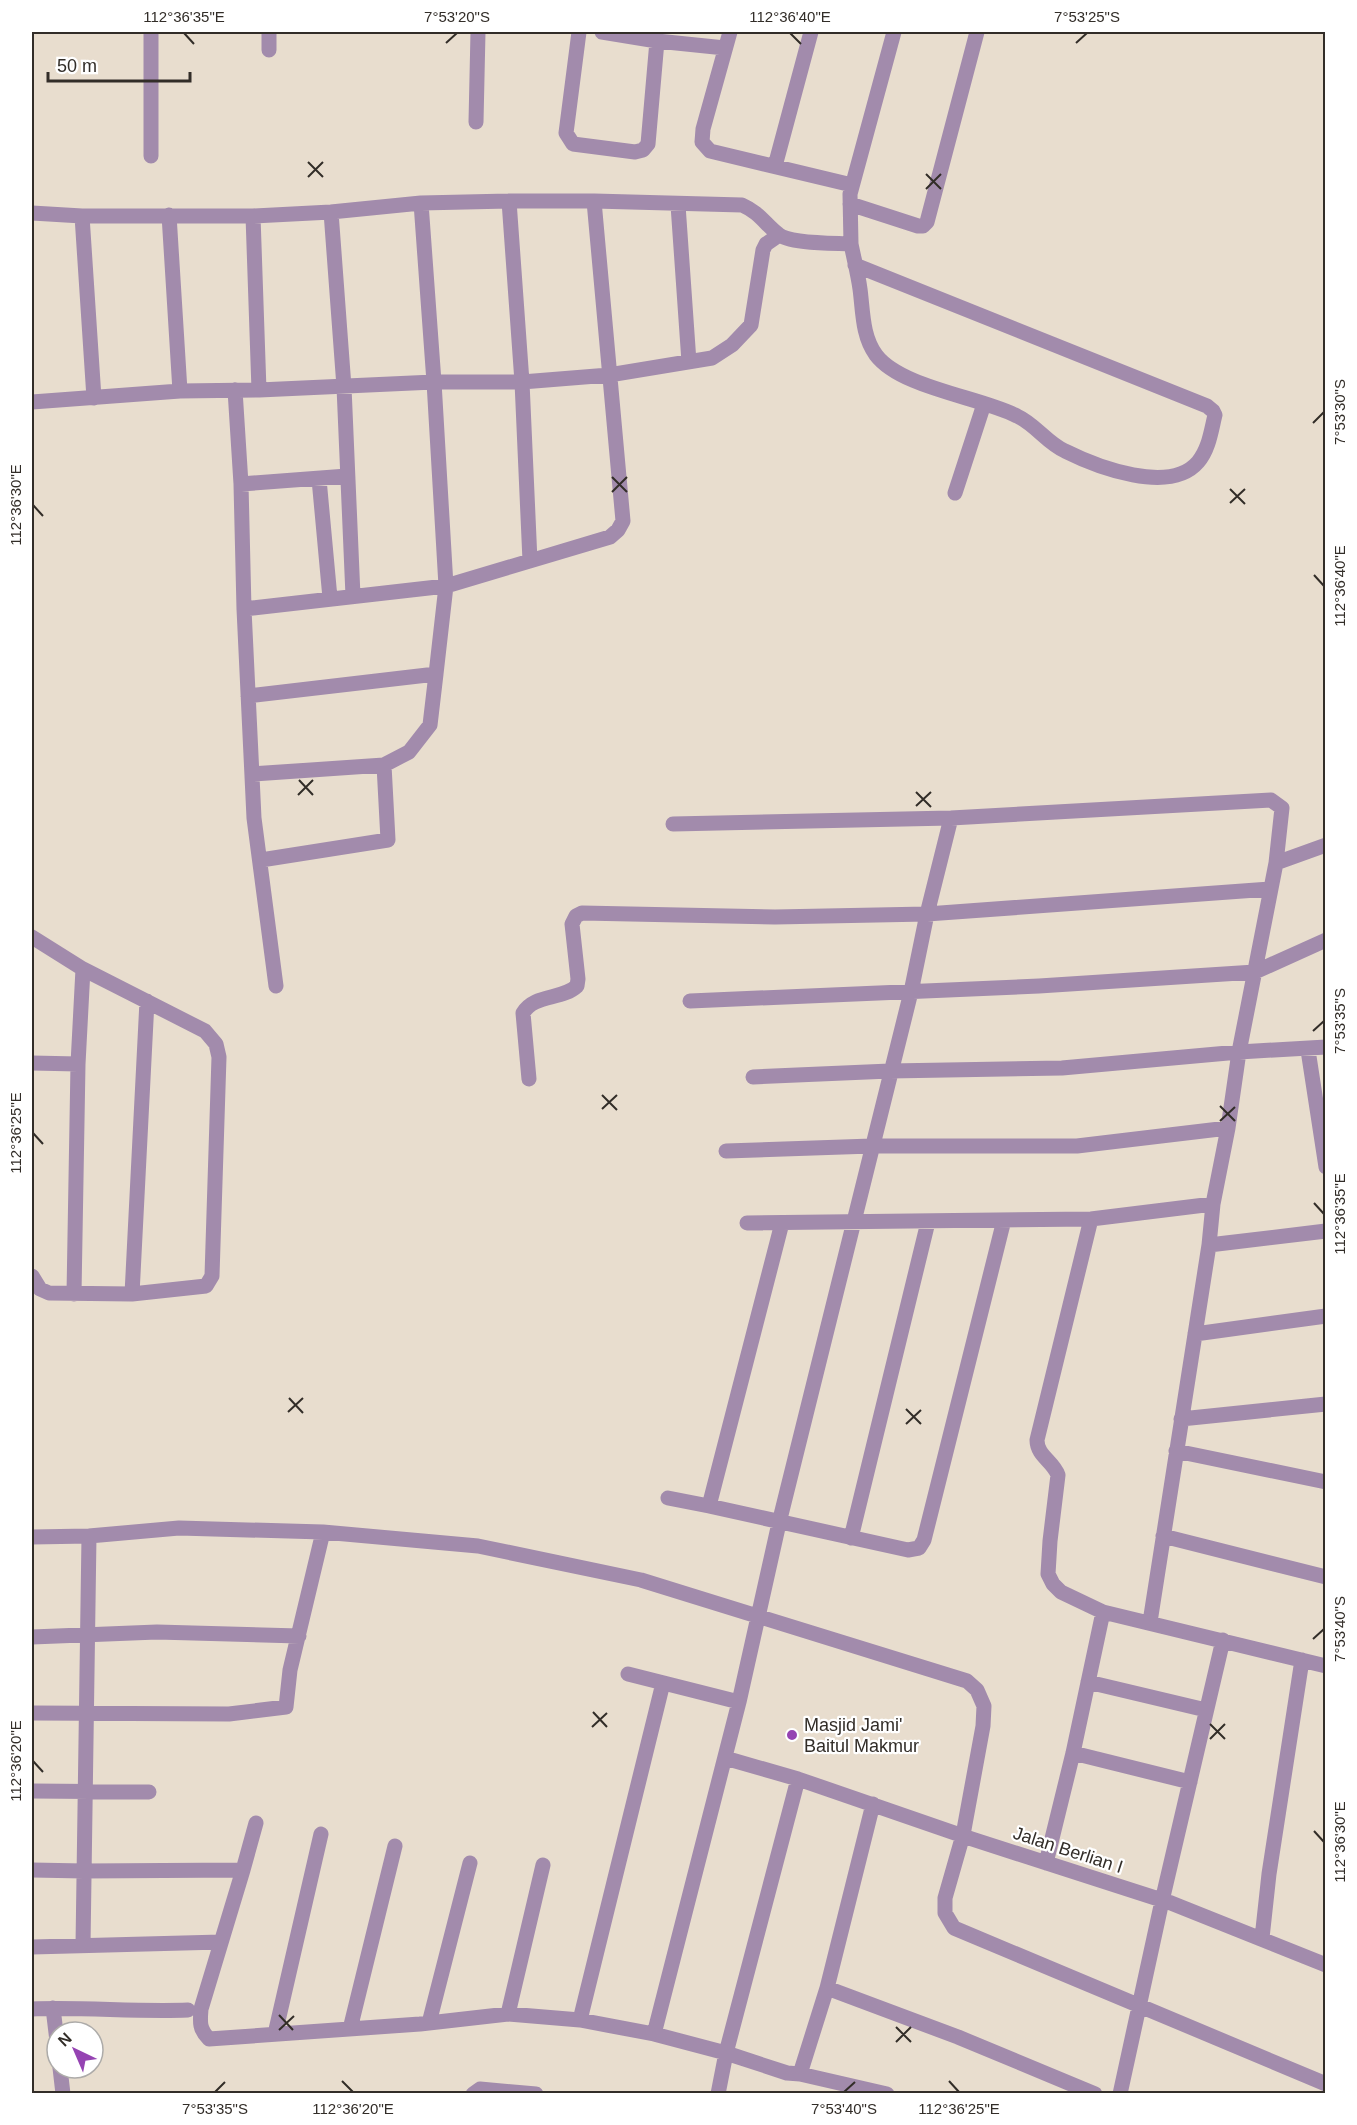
<svg xmlns="http://www.w3.org/2000/svg" width="1357" height="2125" viewBox="0 0 1357 2125" font-family="Arial,sans-serif">
  <rect width="100%" height="100%" fill="#e8ddce"/>
  <g fill="none" stroke-linecap="round" stroke-linejoin="round">
    <path stroke="#a28bac" stroke-width="15" d="M269 32V50
      M579 32 566 133 573 144 635 152 643 150 648 144 657 41
      M602 32 657 41 725 48
      M730 32 703 129 702 142 710 151 852 185
      M476 122 478 32
      M151 156V32
      M775 166 811 32
      M509 201 522 382 530 561
      M850 204 918 226H923L927 222 977 32
      M678 205 689 362
      M331 212 344 387 353 596
      M32 213 82 216H253L331 212 421 203 509 201H594L742 205C760 213 764 223 778 234 789 244 835 243 851 244 854 259 858 274 860 289 863 311 862 336 876 355 901 388 980 397 1017 416 1035 424 1047 443 1065 451 1097 467 1170 495 1198 462 1209 449 1211 431 1215 415L1213 411 1207 406 855 265
      M169 215 180 391
      M82 216 94 398
      M253 216 259 390
      M851 244 850 194 894 32
      M235 390 241 484 244 609 254 818 276 986
      M32 402 180 391 259 390 434 382H522L609 375 712 358 732 345 751 325 763 250 766 244 779 235
      M319 479 330 598
      M241 484 347 476
      M955 493 984 404
      M244 609 446 586 610 537 618 530 623 521 594 201
      M248 696 436 674 446 586 434 382 421 203
      M252 774 384 765 409 752 430 725 436 674
      M673 824 951 818 1271 800 1282 808 1276 863 1239 1052 1228 1128 1213 1204 1209 1245 1150 1622
      M261 860 388 840 384 765
      M1276 863 1326 845
      M32 937 83 969 205 1031 216 1044 219 1057 212 1276 206 1286 132 1294 49 1293 40 1289 32 1276
      M690 1001 1039 986 1255 972 1326 940
      M1308 1050 1326 1167
      M32 1063 78 1064
      M753 1077 890 1071 1062 1068 1239 1052 1326 1047
      M529 1079 523 1013C534 994 562 1000 577 986L578 979 572 924 576 916 582 913 775 917 927 914 1270 889
      M726 1151 872 1146H1077L1228 1128
      M1091 1219 1037 1440C1037 1456 1053 1461 1058 1475L1050 1541 1048 1574 1053 1584 1061 1592 1103 1612 1326 1666
      M747 1223 1091 1219 1213 1204
      M782 1223 709 1506 908 1550 919 1548 924 1540 1004 1220
      M1209 1245 1326 1231
      M74 1294 78 1064 83 969
      M132 1294 147 1001
      M1195 1334 1326 1316
      M1181 1419 1326 1404
      M1176 1451 1326 1482
      M668 1498 709 1506
      M1163 1536 1326 1577
      M32 1537 89 1536 179 1528 323 1532 478 1546 641 1580 967 1681 977 1690 984 1706 983 1726 963 1835 945 1898V1913L954 1928 1326 2084
      M851 1538 928 1222
      M32 1637 157 1632 299 1636
      M628 1674 739 1702
      M1088 1682 1206 1710
      M32 1713 229 1714 286 1707 290 1670 323 1532
      M1073 1753 1190 1782
      M725 1758 798 1779 972 1839 1171 1903 1326 1965
      M32 1791 149 1792
      M1046 1863 1073 1753 1103 1612
      M32 1870 84 1871 243 1870 201 2009C200 2022 199 2029 209 2039L420 2024 508 2014 580 2020 654 2034 726 2053 787 2073 800 2074 827 1988 873 1804
      M243 1870 256 1823
      M1262 1938 1269 1874 1302 1660
      M83 1946 89 1536
      M32 1947 221 1942
      M827 1988 958 2037 1095 2094
      M53 2008 57 2041
      M32 2009C84 2007 136 2012 188 2010
      M508 2014 543 1865
      M580 2020 663 1683
      M429 2023 470 1863
      M350 2029 395 1846
      M275 2034 321 1834
      M654 2034 739 1702 779 1523 911 992 927 914 951 818
      M60 2068 63 2094
      M800 2074 887 2094
      M473 2094 480 2089 536 2094
      M718 2094 726 2053 798 1779
      M1120 2094 1162 1901 1223 1640"/>
  </g>
  <path fill="none" stroke="#322d28" stroke-width="2" d="M184 33 194 44M790 33 801 44M446 43 457 33M1076 43 1087 33M308 162 323 177M926 174 941 189M308 177 323 162M926 189 941 174M1313 423 1324 412M612 477 627 492M1230 489 1245 504M612 492 627 477M1230 503 1245 489M33 505 43 516M1314 575 1324 586M299 780 313 795M916 792 931 807M298 795 313 780M916 806 931 792M1313 1031 1324 1021M602 1095 617 1110M1220 1106 1235 1121M602 1109 617 1095M1220 1121 1235 1107M33 1133 43 1144M1314 1203 1324 1214M289 1398 303 1413M906 1409 921 1424M288 1412 303 1398M906 1424 921 1410M1313 1639 1324 1629M593 1712 607 1727M1210 1724 1225 1739M592 1727 607 1713M1210 1739 1225 1724M33 1761 43 1772M1314 1831 1324 1842M279 2015 293 2030M896 2027 911 2042M279 2030 294 2016M896 2042 911 2027M342 2081 353 2092M949 2081 959 2092M215 2092 225 2082M844 2092 855 2082"/>
  <circle fill="#9543b2" stroke="#fff" stroke-width="2" cx="792" cy="1735" r="6"/>
  <g text-anchor="middle" dominant-baseline="central" stroke-width="4.5" stroke-linejoin="round" paint-order="stroke">
    <g font-size="18" fill="#322d28" stroke="#fff" text-anchor="start">
      <text x="804" y="1725">Masjid Jami'<tspan x="804" dy="21">Baitul Makmur</tspan></text>
    </g>
    <g font-size="18" fill="#322d28" stroke="#fff">
      <text transform="translate(1068 1850) rotate(18)">Jalan Berlian I</text>
    </g>
  </g>
  <rect width="1357" height="2125" fill="none" stroke="#ffffff" stroke-width="66"/>
  <g transform="translate(75 2050) rotate(316)"><circle r="28" fill="#ffffff" stroke="#adaba9" stroke-width="1.5"/>
  <path d="M0-4.5L10 22L0 15L-10 22Z" fill="#9543b2"/>
  <text y="-9" font-size="16" font-weight="bold" text-anchor="middle" fill="#322d28">N</text>
  </g>
  <path d="M48 72v9h142v-9" fill="none" stroke="#322d28" stroke-width="3"/>
  <text x="57" y="72" font-size="18" fill="#322d28" stroke="#ffffff" stroke-width="4.5" paint-order="stroke">50 m</text>
  <rect x="33" y="33" width="1291" height="2059" fill="none" stroke="#322d28" stroke-width="2"/>
  <g font-size="15" text-anchor="middle" fill="#322d28">
    <text x="184" y="22">112°36'35"E</text>
    <text x="457" y="22">7°53'20"S</text>
    <text x="790" y="22">112°36'40"E</text>
    <text x="1087" y="22">7°53'25"S</text>
    <text transform="translate(1340 412) rotate(-90)" y="5">7°53'30"S</text>
    <text transform="translate(16 505) rotate(-90)" y="5">112°36'30"E</text>
    <text transform="translate(1340 586) rotate(-90)" y="5">112°36'40"E</text>
    <text transform="translate(1340 1021) rotate(-90)" y="5">7°53'35"S</text>
    <text transform="translate(16 1133) rotate(-90)" y="5">112°36'25"E</text>
    <text transform="translate(1340 1214) rotate(-90)" y="5">112°36'35"E</text>
    <text transform="translate(1340 1629) rotate(-90)" y="5">7°53'40"S</text>
    <text transform="translate(16 1761) rotate(-90)" y="5">112°36'20"E</text>
    <text transform="translate(1340 1842) rotate(-90)" y="5">112°36'30"E</text>
    <text x="215" y="2114">7°53'35"S</text>
    <text x="353" y="2114">112°36'20"E</text>
    <text x="844" y="2114">7°53'40"S</text>
    <text x="959" y="2114">112°36'25"E</text>
  </g>
</svg>
